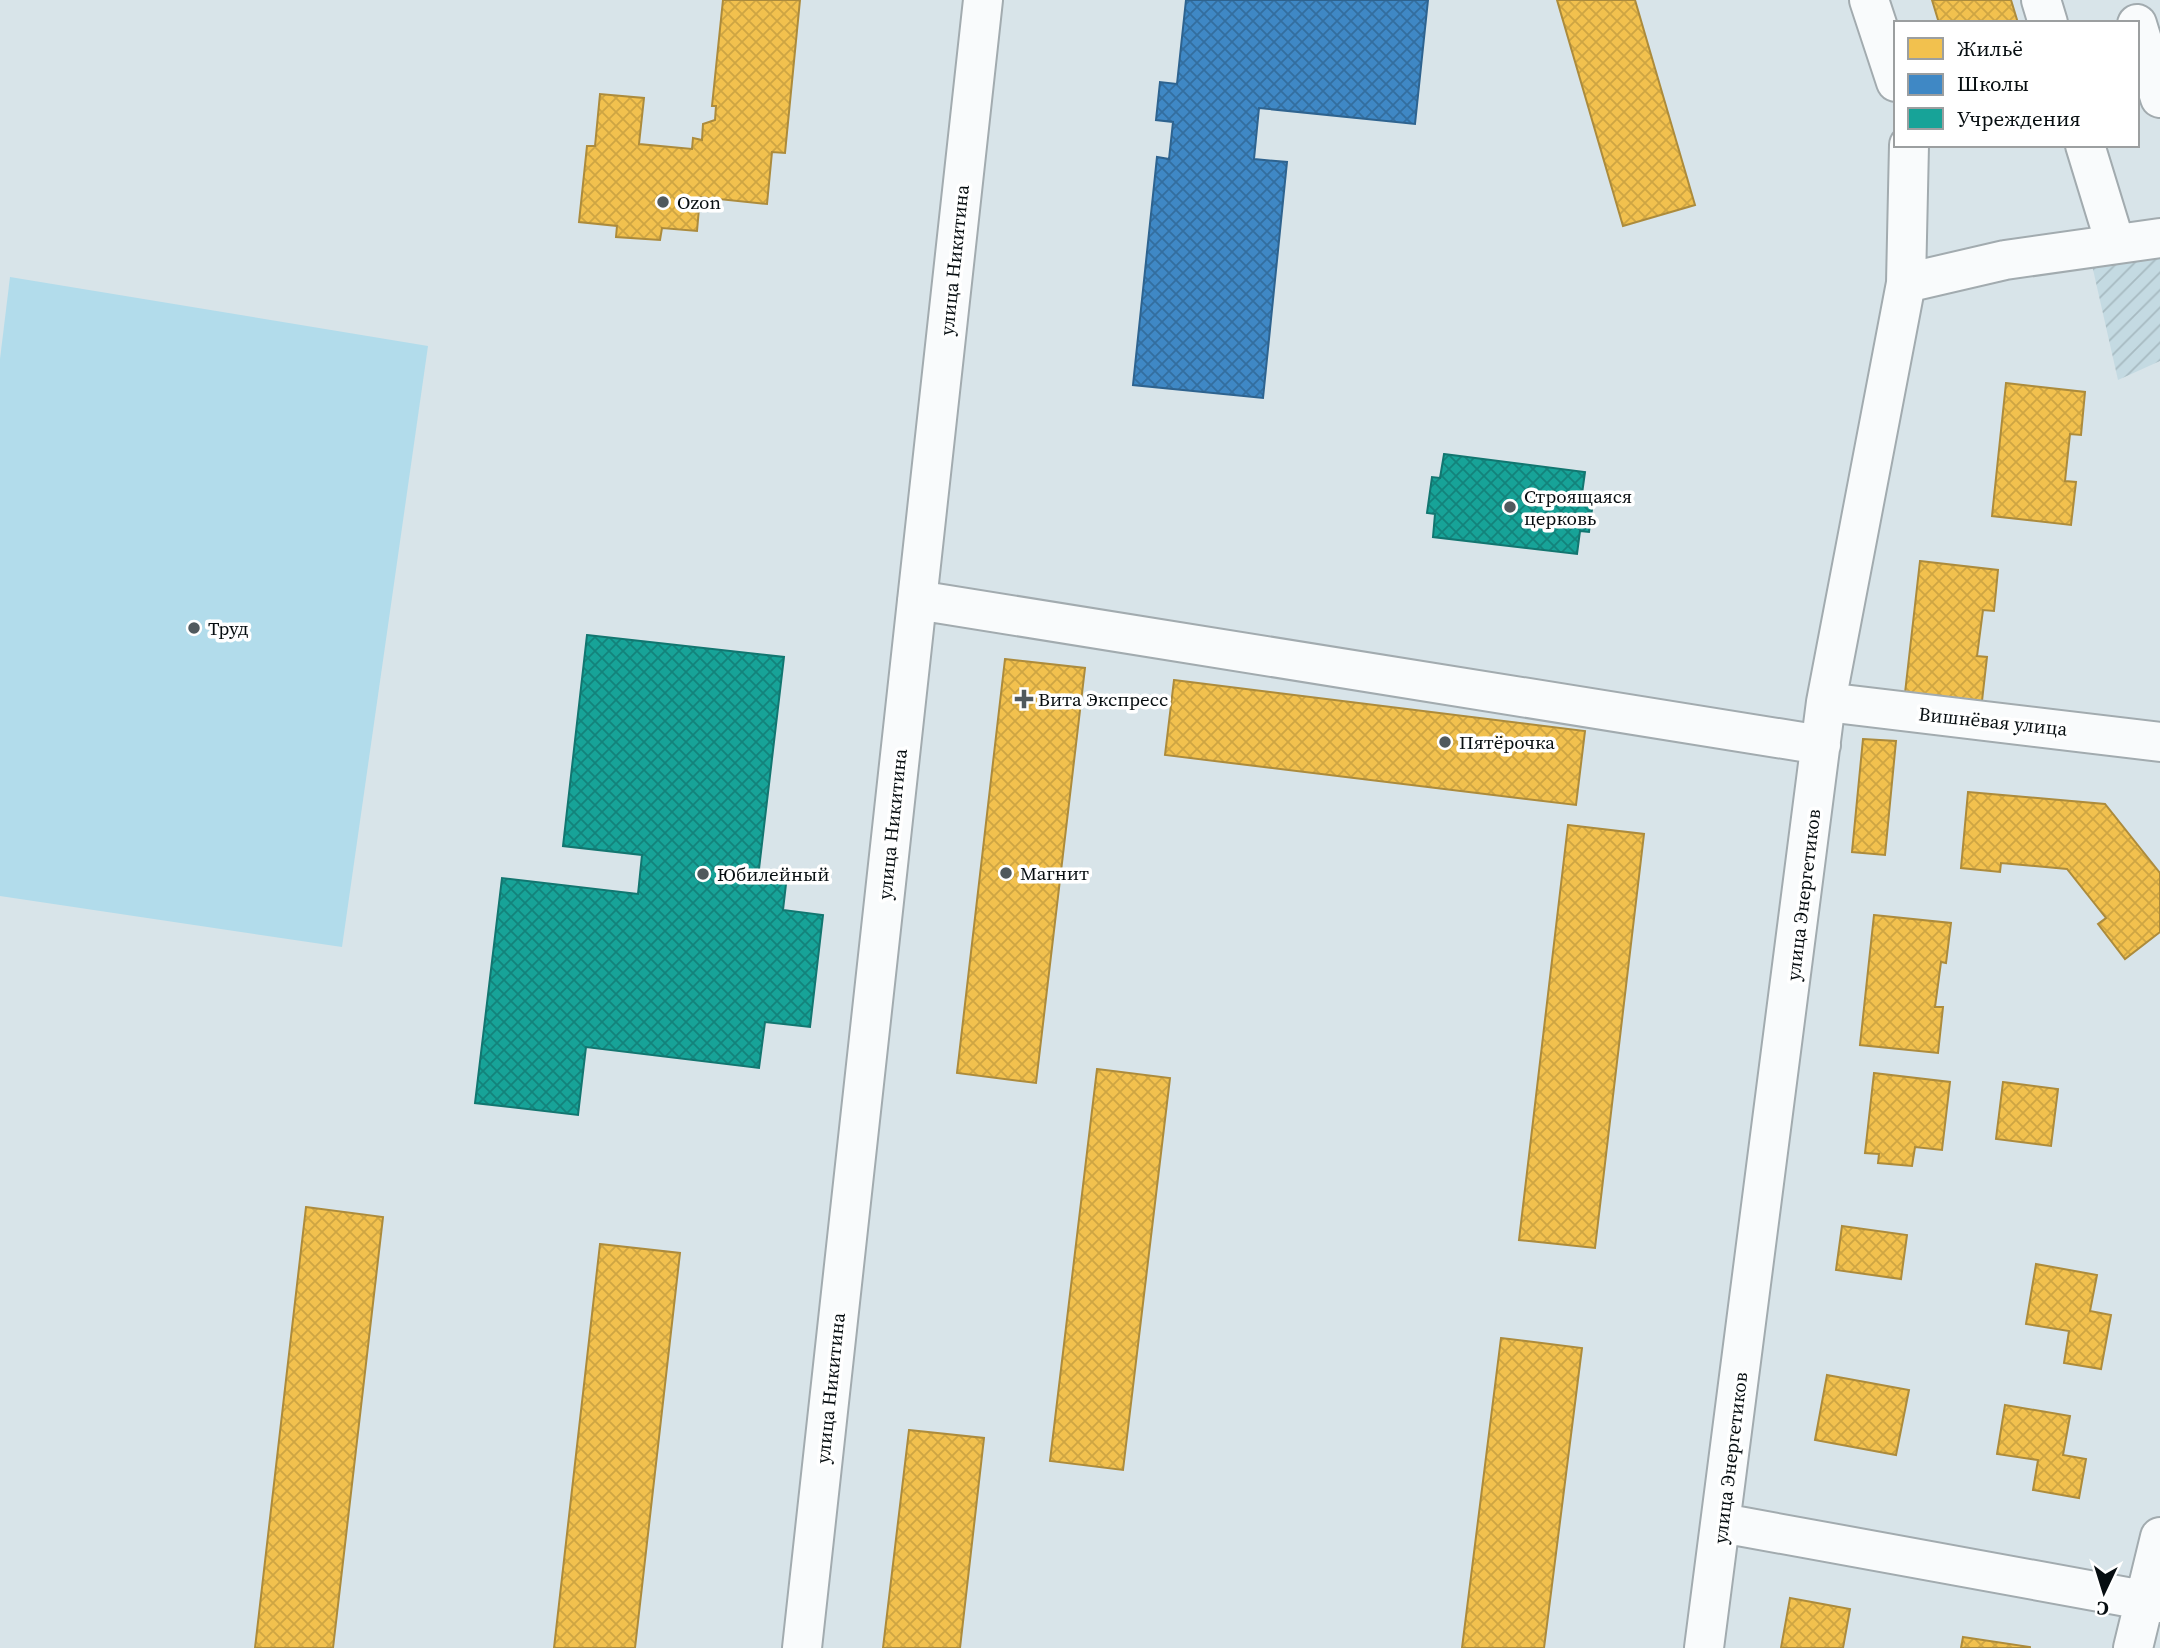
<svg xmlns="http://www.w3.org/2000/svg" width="2160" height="1648" viewBox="0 0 2160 1648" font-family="'Source Serif 4',serif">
  <defs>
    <pattern id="industrial-furrows" width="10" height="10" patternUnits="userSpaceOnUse" patternTransform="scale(1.75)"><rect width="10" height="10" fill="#c4dae2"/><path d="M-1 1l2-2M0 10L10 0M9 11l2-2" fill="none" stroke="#a7bac1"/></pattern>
    <pattern id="homes-cross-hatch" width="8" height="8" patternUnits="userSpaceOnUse" patternTransform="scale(1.75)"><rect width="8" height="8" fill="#f2c14e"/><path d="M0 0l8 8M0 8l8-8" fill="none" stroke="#cea543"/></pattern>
    <pattern id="schools-cross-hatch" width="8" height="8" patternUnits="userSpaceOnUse" patternTransform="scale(1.75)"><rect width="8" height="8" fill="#3f88c5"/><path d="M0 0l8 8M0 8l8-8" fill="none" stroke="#336e9f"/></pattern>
    <pattern id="public-cross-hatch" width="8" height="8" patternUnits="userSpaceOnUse" patternTransform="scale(1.75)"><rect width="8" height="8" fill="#17a398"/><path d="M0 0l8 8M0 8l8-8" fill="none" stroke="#13837b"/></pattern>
  </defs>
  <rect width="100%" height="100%" fill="#d8e4e9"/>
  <path fill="url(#industrial-furrows)" d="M2160 254V361L2118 380 2092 265Z"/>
  <path fill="#b2dceb" d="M10 277 428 346 342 947 0 896V359Z"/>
  <path fill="url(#homes-cross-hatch)" stroke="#ac8b3c" stroke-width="2" d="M723 0H800L785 153 772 152 767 204 700 197 697 231 662 228 660 240 616 237 617 226 579 222 587 146H595L600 94 644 98 639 144 692 149 693 138 702 140 703 124 715 120 716 106H712Z
    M1557 0H1635L1695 205 1623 226Z
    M1932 0H2011L2018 23H1939Z
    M2006 383 2085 392 2081 435 2070 434 2065 481 2076 482 2071 525 1992 516Z
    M1920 561 1998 570 1994 611 1983 610 1977 656 1987 657 1982 701 1905 693Z
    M1005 659 1085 668 1036 1083 957 1073Z
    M1174 680 1585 731 1576 805 1165 755Z
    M1863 739 1896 741 1885 855 1852 852Z
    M1968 792 2105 804 2160 873V932L2125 959 2098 924 2106 918 2067 869 2001 863 2000 872 1961 868Z
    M1568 825 1644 834 1595 1248 1519 1240Z
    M1874 915 1951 923 1946 963 1941 962 1935 1007H1943L1938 1053 1860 1045Z
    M1097 1069 1170 1078 1123 1470 1050 1461Z
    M1874 1073 1950 1082 1942 1150 1915 1147 1912 1166 1878 1163 1879 1154 1865 1153Z
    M2003 1082 2058 1089 2051 1146 1996 1139Z
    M306 1207 383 1217 333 1648H255Z
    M1842 1226 1907 1235 1901 1279 1836 1270Z
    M600 1244 680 1253 635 1648H554Z
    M2036 1264 2097 1275 2090 1311 2111 1315 2101 1369 2064 1363 2069 1331 2026 1324Z
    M1501 1338 1582 1348 1544 1648H1462Z
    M1827 1375 1909 1390 1896 1455 1815 1440Z
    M2005 1405 2070 1416 2063 1455 2086 1459 2079 1498 2033 1490 2038 1460 1997 1454Z
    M909 1430 984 1438 960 1648H883Z
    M1790 1598 1850 1609 1843 1648H1781Z
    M1963 1637 2030 1647V1648H1961Z"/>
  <path fill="url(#schools-cross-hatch)" stroke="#2e638f" stroke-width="2" d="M1186 0H1428L1415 124 1259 108 1254 159 1287 162 1263 398 1133 385 1157 157 1169 159 1173 122 1156 120 1160 82 1177 84Z"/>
  <path fill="url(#public-cross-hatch)" stroke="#127670" stroke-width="2" d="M1444 454 1585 472 1581 501 1593 502 1589 532 1580 531 1577 554 1433 537 1435 514 1427 513 1432 477 1440 478Z
    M587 635 784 657 759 869 786 884 783 910 823 915 810 1027 765 1022 759 1068 586 1047 578 1115 475 1103 502 878 638 894 642 855 563 846Z"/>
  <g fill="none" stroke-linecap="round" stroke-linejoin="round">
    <defs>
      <path id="minor" d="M1869 0 1896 82
        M2041 0 2048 23
        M2137 24 2160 98
        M2085 145 2115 243
        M1906 283 2005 260 2160 238
        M917 600 1821 745
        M1826 702 2160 742
        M1722 1523 2160 1603
        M802 1648 983 0
        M1704 1648 1826 702 1906 283 1909 145
        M2133 1648 2160 1537"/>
    </defs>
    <use href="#minor" stroke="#a2abaf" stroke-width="42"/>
    <use href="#minor" stroke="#f9fbfc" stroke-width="38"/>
  </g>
  <g fill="#50595d" stroke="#fff" stroke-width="2.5">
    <circle cx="663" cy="202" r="7"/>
    <circle cx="1510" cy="507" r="7"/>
    <circle cx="194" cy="628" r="7"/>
    <path d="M1020.5 688.5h7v7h7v7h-7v7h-7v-7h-7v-7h7z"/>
    <circle cx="1445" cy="742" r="7"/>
    <circle cx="1006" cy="873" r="7"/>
    <circle cx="703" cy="874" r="7"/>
  </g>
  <g text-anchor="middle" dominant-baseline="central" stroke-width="7" stroke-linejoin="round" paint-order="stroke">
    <g font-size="19" fill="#070e11" stroke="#fff" text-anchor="start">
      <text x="677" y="202">Ozon</text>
      <text x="1524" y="496">Строящаяся<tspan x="1524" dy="22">церковь</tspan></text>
      <text x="208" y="628">Труд</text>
      <text x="1038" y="699">Вита Экспресс</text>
      <text x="1459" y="742">Пятёрочка</text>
      <text x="1020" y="873">Магнит</text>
      <text x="717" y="874">Юбилейный</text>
    </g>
    <g font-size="19" fill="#070e11" stroke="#fff">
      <text transform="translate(954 260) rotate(-84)">улица Никитина</text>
      <text transform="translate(1993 721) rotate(6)">Вишнёвая улица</text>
      <text transform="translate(892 824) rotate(-84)">улица Никитина</text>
      <text transform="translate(1803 895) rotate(-83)">улица Энергетиков</text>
      <text transform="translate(830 1388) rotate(-84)">улица Никитина</text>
      <text transform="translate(1730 1458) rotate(-83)">улица Энергетиков</text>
    </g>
  </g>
  <rect x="1894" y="21" width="245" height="126" fill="#ffffff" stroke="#9c9fa0" stroke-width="2"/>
  <rect x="1908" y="38" width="35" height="21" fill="#f2c14e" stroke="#9c9fa0" stroke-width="2"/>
  <text x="1957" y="56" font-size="21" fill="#070e11">Жильё</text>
  <rect x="1908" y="74" width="35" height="21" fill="#3f88c5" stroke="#9c9fa0" stroke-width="2"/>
  <text x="1957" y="91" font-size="21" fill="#070e11">Школы</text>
  <rect x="1908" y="108" width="35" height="21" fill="#17a398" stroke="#9c9fa0" stroke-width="2"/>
  <text x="1957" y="126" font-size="21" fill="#070e11">Учреждения</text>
  <g transform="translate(2104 1592) rotate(184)" stroke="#ffffff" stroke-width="5" paint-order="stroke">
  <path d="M0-5L12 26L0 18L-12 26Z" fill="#070e11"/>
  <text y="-10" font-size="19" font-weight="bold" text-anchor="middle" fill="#070e11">С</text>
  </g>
</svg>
